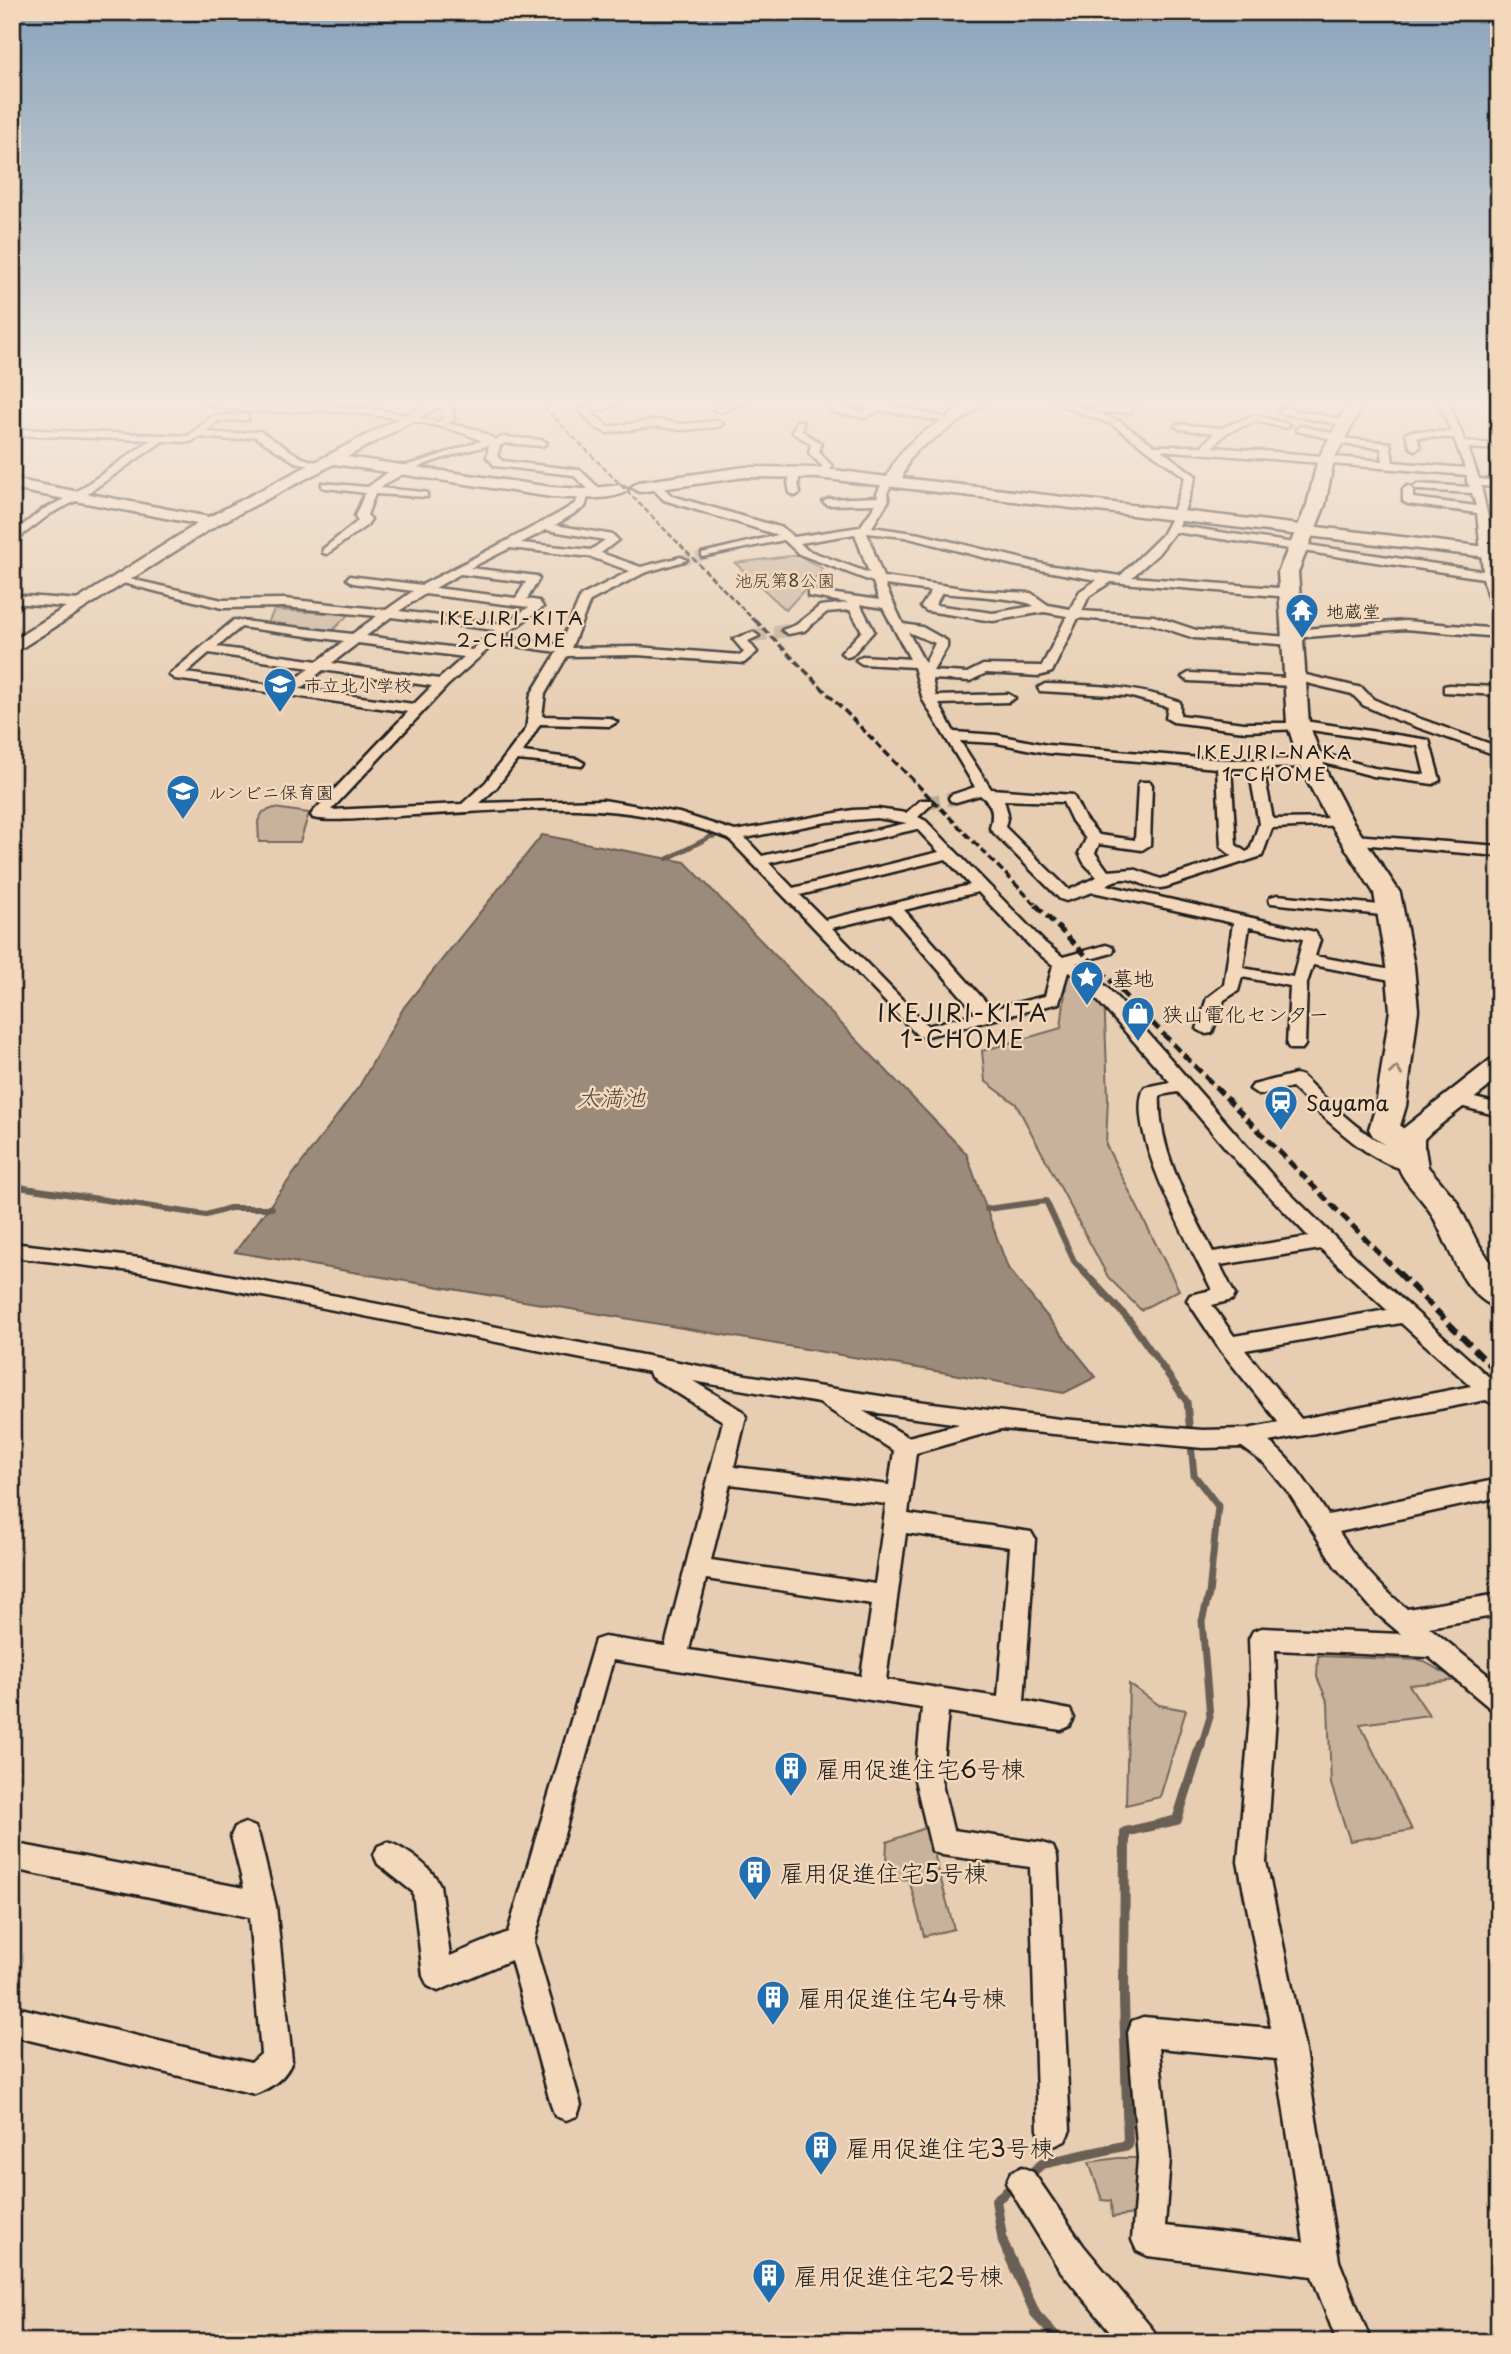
<svg xmlns="http://www.w3.org/2000/svg" width="1511" height="2354" viewBox="0 0 1511 2354" font-family="'Playpen Sans','Klee One',sans-serif">
  <rect width="100%" height="100%" fill="#e7cdb1"/>
  <filter id="ink" filterUnits="userSpaceOnUse"><feTurbulence type="fractalNoise" baseFrequency=".0143" numOctaves="2"/><feDisplacementMap in="SourceGraphic" scale="14" xChannelSelector="R" yChannelSelector="G"/><feConvolveMatrix kernelMatrix="1 2 1 2 8 2 1 2 1" color-interpolation-filters="sRGB"/></filter>
  <g filter="url(#ink)">
    <path fill="#c9b29c" stroke="#72675c" stroke-width="2" d="M798 555 823 569 786 610 735 563Z
      M274 610 349 614 332 631 267 625Z
      M274 808 309 813 300 842H259L258 821 263 812Z
      M1068 967 1104 993 1108 1097 1106 1145 1179 1290 1141 1310 1108 1277 1016 1104 985 1081 982 1051 1061 1028Z
      M1318 1656 1421 1660 1457 1680 1409 1685 1429 1715 1360 1724 1412 1830 1350 1841 1331 1784 1328 1703 1317 1677Z
      M1129 1684 1159 1705 1186 1710 1160 1797 1126 1805Z
      M927 1827 954 1929 924 1936 909 1879 885 1881 887 1842Z
      M1118 2158H1143L1134 2214 1112 2217 1111 2201 1102 2200 1089 2162Z"/>
    <path fill="#9c8b7a" stroke="#695f54" stroke-width="2" d="M542 835 685 862 966 1153 1008 1268 1096 1377 1064 1393 235 1252 360 1085 404 1007Z"/>
    <g fill="none" stroke-linecap="round" stroke-linejoin="round">
      <path stroke="#695f54" stroke-width="4.5" d="M667 859 710 837 756 827"/>
      <path stroke="#695f54" stroke-width="6" d="M12 1186 206 1215 230 1208H272
        M987 1209 1046 1201 1074 1261 1086 1274"/>
      <path stroke="#695f54" stroke-width="7" d="M1084 1272 1130 1321 1187 1402 1194 1475 1218 1506 1209 1594 1202 1621 1210 1717 1201 1746"/>
      <path stroke="#695f54" stroke-width="10" d="M1029 2175 1042 2164 1128 2145 1124 1999 1125 1832 1177 1820 1201 1744
        M1014 2186 996 2200 1003 2242 1036 2315 1061 2342"/>
      <path stroke="#beaa93" stroke-width="10" stroke-dasharray="10 5" stroke-linecap="butt" d="M681 560 706 555"/>
      <path stroke="#beaa93" stroke-width="14" stroke-dasharray="14 7" stroke-linecap="butt" d="M753 636 788 630
        M926 803 956 798"/>
      <defs>
        <path id="street" d="M202 400H221L243 405H330L385 411 438 422 444 418 442 406 435 403 447 401 452 404 454 419 448 424 475 429 496 440 503 437 542 440 547 443 542 446 505 443 500 446 497 456 502 461 580 470 604 493 595 495 573 475 495 466 487 457 489 445C452 455 410 466 380 488L423 492 427 493V497L375 494 367 515 371 519 367 525 327 554 323 553V549L358 521 355 516 365 493 326 488 322 487V483L368 487 395 467C420 465 455 448 482 441 449 423 368 413 329 411 293 409 234 419 202 400Z
          M608 400H621L606 409 591 411 608 427 656 420 682 424 718 421 723 424 718 427 682 430 656 426 606 433 593 426 579 409Z
          M737 400H752L721 412 713 410Z
          M838 400 876 403 881 400H893L887 405 956 420 951 423 880 410 865 418 833 412 831 410ZM845 403 869 408 863 412 842 408Z
          M1047 400H1062L1119 421 1155 446H1202L1214 433 1180 429 1175 426 1177 424 1221 428 1255 415 1290 425 1285 428 1256 421 1226 433 1213 447 1383 461 1381 448 1331 443 1332 439 1297 431 1296 429 1301 426 1341 435V438L1390 443 1393 462 1465 468 1454 438 1417 437 1420 447 1415 450 1410 447 1406 434 1411 431 1451 432 1438 400H1448L1465 442 1499 444V450L1468 448 1479 479 1499 481V487L1481 486 1492 536 1499 619 1493 615 1483 578 1175 532 1158 554 1132 577 1290 589 1296 593 1290 597 1111 582 1089 596 1082 611 1154 616 1196 630 1289 637 1286 634 1292 630 1405 621 1499 629V637L1405 629 1294 638 1299 641 1293 645 1194 638 1152 624 1078 618 1052 672 1039 676 986 673 970 681 932 679 936 696 1008 694 1015 698 1008 702 939 704 954 732 997 735 1047 745 1224 760 1311 759 1302 754 1309 750 1374 768 1425 775 1418 746 1304 729 1244 731 1173 722 1166 718 1168 707 1128 696 1040 691 1038 688 1045 684C1091 685 1136 686 1180 702V715L1244 723H1292L1298 720 1429 740 1440 780 1433 784 1373 776 1317 761V766L1312 767 1263 768 1273 819 1341 818 1346 819 1348 822 1346 825 1272 828 1262 856 1166 887C1142 893 1134 868 1106 885L1315 932 1320 940 1315 956 1407 973 1409 977 1401 982 1313 965 1307 983 1305 1045 1302 1049H1290L1287 1045 1290 986 1242 977 1238 991 1224 1000 1212 1033 1206 1034 1197 1029 1207 998 1224 985 1233 923 1093 892 1066 901 1060 899 992 831 990 828C994 812 993 805 980 795L956 802 951 801 949 798 951 795 975 787 923 700 914 667 862 664 856 660 862 656 910 659 883 608 860 604 874 631 851 656 847 657 841 653 862 631 850 610 827 612 804 631 788 634 782 630 796 625 820 606 849 603 808 596V590L879 600 873 582 799 554 784 540 702 557V553L778 535 664 500 649 485 658 483 672 496 783 528 794 537 860 527 876 504 828 505 823 502 828 499 878 497 877 493 884 479 888 478 893 481 887 493 889 500 872 527 920 534 1047 565 1120 576 1162 535 1171 518 1185 477 1113 425ZM1161 450 1467 475V482L1470 487 1418 484 1413 487 1418 490 1472 493 1476 506 1413 498V489L1408 486 1403 489V501L1408 504 1477 513 1483 571 1179 526 1196 476ZM867 533 905 537 1013 565 1097 580 1080 591 1070 609 1048 605 1031 593 984 591 883 577ZM855 534 869 573 807 550 800 543ZM885 585 931 591 921 607 927 611 993 621 1044 612 1067 616 1042 666 983 665 967 673 933 671 947 647V641L922 627 903 624ZM942 593C960 595 1025 598 1034 606L993 613 935 605ZM908 632 935 643 925 663ZM960 741 997 743 1047 753 1217 768 1221 847 1232 856 1161 879 1134 869 1108 871 1095 853 1099 844 1142 850 1150 845 1152 785 1150 782H1140L1138 785 1135 840 1099 835 1085 819 1073 795 991 789ZM1231 768H1249L1259 824 1250 850 1246 852 1236 845ZM1004 800 1063 802 1072 821 1086 839 1079 853 1084 863 1097 877 1069 890 1005 827 1008 814ZM1249 927 1303 939 1293 977 1243 968Z
          M1126 400H1136L1131 413 1097 412 1092 409 1097 406 1124 408Z
          M1284 408 1346 420 1351 423 1346 426 1281 413 1279 411Z
          M245 415 248 416V420L218 421 206 432 232 434 260 431 302 458 323 464 318 467 295 462 254 436 232 440 199 437 190 442 163 441 78 500 50 514 12 543V534L42 510 70 496 151 440 12 435V429L188 436 213 416Z
          M797 421H803L802 431 821 443 819 452 832 466 827 475 818 473 822 466 809 453 811 444 792 432Z
          M792 469 801 471 798 483 800 493 795 496 790 493 788 483Z
          M580 492 589 494 585 507 555 525 613 535 618 540 601 553 641 567 681 557 687 560 644 573 590 601 571 648 637 647 741 655 744 652 733 639 753 632 759 636 748 641 757 652 744 663 637 655 567 656 545 694 542 716 610 718 617 722 610 726 540 724 523 752 577 759 584 763 582 766 517 760 496 788 480 803 603 800 679 813 735 831 853 810 877 809 906 813 921 800H931L933 803 918 817 926 821 1045 943 1063 957 1106 945 1112 947 1114 950 1112 953 1076 963 1087 967 1119 1000 1277 1181 1361 1263 1499 1386V1407L1486 1400 1269 1442C1295 1462 1311 1489 1328 1515L1499 1479V1497L1339 1532C1357 1561 1381 1588 1407 1609L1499 1594V1615L1429 1627 1499 1684V1711L1490 1708 1429 1657 1275 1650 1277 1702 1266 1862 1304 2045 1339 2261 1371 2342H1337L1312 2276 1148 2256 1137 2251 1132 2240 1138 2158 1128 2032 1132 2021 1143 2017 1271 2028 1238 1862 1251 1702 1249 1639 1253 1631 1262 1628 1401 1634 1375 1612 1335 1566 1289 1493 1265 1464 1242 1447 1203 1448 1001 1429 916 1453 908 1514 1031 1532 1035 1539 1024 1701 1070 1710 1074 1718 1070 1726 1061 1730 948 1712 941 1780 953 1830 1043 1843 1053 1847 1057 1856 1070 2130 1065 2141 1054 2146 1043 2141 1038 2130 1030 1867 942 1855 932 1851 915 1780 922 1708 613 1660 534 1942 581 2105 577 2116 566 2120 555 2116 551 2105 511 1960 438 1991 428 1986 423 1976 413 1892 378 1864 374 1855 378 1846 388 1842C406 1849 432 1867 440 1885L450 1956 508 1932 595 1640 604 1637 665 1646 723 1421 651 1377 649 1372 140 1272 12 1257V1243L140 1258 746 1375 893 1398 1060 1419 1203 1430 1247 1429 1279 1423 1221 1351 1187 1300 1190 1295 1212 1290C1193 1251 1122 1126 1145 1087L1170 1082 1075 975 1068 972 1059 1003 924 1037 918 1036 729 839C620 796 527 810 414 815 389 816 334 823 313 818L311 815 313 812 408 712 175 679 169 675 234 620 352 634 377 616 285 607 222 608 111 580 117 576 222 600 285 599 386 610 413 591 353 583 347 579 349 576 422 585 558 514 576 503ZM546 530H547L605 540 591 550 521 543ZM510 548 591 557 630 571 581 596 560 645 502 637 543 607 539 601 527 599 539 579 537 576 470 568ZM460 574 526 582 516 598 435 588ZM425 594 529 607 503 624 399 611ZM391 617 495 630 472 650 366 636ZM241 627 344 641 318 661 217 647ZM358 643 464 657 439 679 332 663ZM495 643 557 652 531 694 526 729 486 782 462 804 331 810 447 686ZM209 653 310 668 286 687 186 673ZM323 670 432 686 414 704 300 689ZM877 818 907 823 762 856 745 838 827 822ZM917 829 939 852 793 888 769 863ZM946 859 970 885 825 920 800 895ZM978 892 1033 949 1053 965 1045 996 992 1009 904 910ZM890 914 976 1013 928 1026 832 928ZM1178 1092 1240 1165 1309 1237 1213 1252C1189 1204 1157 1150 1160 1095ZM1321 1249 1387 1310 1234 1336 1212 1305 1232 1300 1235 1295 1220 1265ZM1401 1323 1471 1386 1301 1419 1245 1350ZM693 1381 819 1403 894 1451 889 1485 734 1467 746 1417 743 1411ZM863 1411 960 1424 908 1437ZM730 1484 886 1504 875 1584 711 1560ZM906 1533 1010 1547 998 1697 886 1680ZM706 1579 872 1604 861 1676 689 1650ZM1159 2048 1276 2059 1304 2242 1165 2226 1170 2158Z
          M12 595 80 600 86 604 80 608 12 603Z
          M1293 672 1362 688 1373 699 1404 713 1499 747V756L1394 719 1363 705 1352 694 1299 681 1293 686 1189 681 1182 677 1189 673 1288 678V673Z
          M1449 685 1499 687V695L1444 692V686Z
          M1353 835 1499 846V856L1348 843 1345 840 1348 837Z
          M1277 895 1390 906 1398 911 1390 916 1271 903 1269 900 1271 897Z
          M1296 1074 1302 1076C1326 1099 1350 1124 1378 1141 1389 1148 1416 1155 1422 1164L1419 1168C1382 1179 1317 1110 1292 1087L1259 1095 1250 1089 1253 1085Z
          M1454 1093 1499 1104V1116L1448 1103 1445 1099 1448 1095Z
          M245 1823 255 1827 259 1836 276 1906 292 2061C286 2077 271 2088 255 2094L12 2036V2006L251 2063 261 2054 249 1917 12 1869V1843L244 1888 231 1836 235 1827Z
          M1022 2167 1033 2172 1083 2245 1153 2330 1158 2342H1119L1059 2269 1006 2183 1011 2172Z"/>
        <path id="secondary" d="M434 400H452L347 457 551 487 584 489 620 485 628 490C615 502 569 498 551 497L334 464 217 525 12 654V641L197 524 12 489V479L209 517Z
          M971 400H985L979 408 917 450 910 458 902 478 1487 547 1495 552 1487 557 818 478 745 477 639 492 631 487 639 482 745 467 818 468 887 477C906 432 937 429 971 400Z
          M1499 1058V1079L1431 1132 1424 1139V1149L1420 1155 1410 1158 1400 1155C1395 1147 1395 1139 1400 1131L1490 1060Z"/>
        <path id="primary" d="M1350 400H1366L1334 459 1325 505 1298 572 1309 724 1328 775 1353 822 1400 893 1414 966 1418 1010 1406 1106 1400 1126 1421 1142 1425 1149 1428 1167 1456 1200 1476 1240 1499 1275V1308C1461 1297 1449 1243 1431 1213 1417 1190 1399 1182 1395 1153L1373 1136 1369 1129 1376 1106 1390 1010 1386 966 1374 893 1329 822 1304 775 1287 724 1278 572 1307 505 1318 459Z"/>
      </defs>
      <use href="#street" stroke="#1c1c1c" stroke-width="5"/>
      <use href="#secondary" stroke="#1c1c1c" stroke-width="5"/>
      <use href="#primary" stroke="#1c1c1c" stroke-width="5"/>
      <use href="#street" fill="#f4d8bb" fill-rule="evenodd"/>
      <use href="#secondary" fill="#f4d8bb" fill-rule="evenodd"/>
      <use href="#primary" fill="#f4d8bb" fill-rule="evenodd"/>
      <path stroke="#1c1c1c" stroke-width="2.5" stroke-dasharray="6 2.5" stroke-linecap="butt" d="M537 400 756 622"/>
      <path stroke="#1c1c1c" stroke-width="3.5" stroke-dasharray="8 3.5" stroke-linecap="butt" d="M755 620 1038 907"/>
      <path stroke="#1c1c1c" stroke-width="5" stroke-dasharray="10 5" stroke-linecap="butt" d="M1036 905 1400 1274"/>
      <path stroke="#1c1c1c" stroke-width="6" stroke-dasharray="12 6" stroke-linecap="butt" d="M1398 1272 1499 1374"/>
    </g>
    <defs><path id="oneway-chevron" d="M-2-3.5L2.5 0L-2 3.5" fill="none" stroke-width="1.6" stroke-linecap="round" stroke-linejoin="round" transform="scale(1.75)"/></defs>
    <use stroke="#938373" href="#oneway-chevron" transform="translate(1396 1071) rotate(-82)"/>
  </g>
  <linearGradient id="sky" x2="0" y2="1"><stop stop-color="#89a4bc"/><stop offset="0.55" stop-color="#f4e8dc"/><stop offset="1" stop-color="#f4e8dc" stop-opacity="0"/></linearGradient>
  <rect width="1511" height="730" fill="url(#sky)"/>
  <defs>
    <symbol id="temple-pin" viewBox="-11 -11 22 30"><path d="M0 17L-7.5 6A9.5 9.5 0 1 1 7.5 6Z" fill="#1f6fb2" stroke="#f4d8bb"/><path d="M0-6L5-2H3V0L6.5 2.5H4V6H1.5V3h-3V6H-4V2.5H-6.5L-3 0V-2H-5Z" fill="#fff"/></symbol>
    <symbol id="school-pin" viewBox="-11 -11 22 30"><path d="M0 17L-7.5 6A9.5 9.5 0 1 1 7.5 6Z" fill="#1f6fb2" stroke="#f4d8bb"/><path d="M0-5L7-2L0 1L-7-2ZM-4 1L0 2.5L4 1V4Q0 6-4 4Z" fill="#fff"/></symbol>
    <symbol id="sight-pin" viewBox="-11 -11 22 30"><path d="M0 17L-7.5 6A9.5 9.5 0 1 1 7.5 6Z" fill="#1f6fb2" stroke="#f4d8bb"/><path d="M0-6L1.8-2.2L6-1.7L2.9 1.2L3.7 5.4L0 3.3L-3.7 5.4L-2.9 1.2L-6-1.7L-1.8-2.2Z" fill="#fff"/></symbol>
    <symbol id="shop-pin" viewBox="-11 -11 22 30"><path d="M0 17L-7.5 6A9.5 9.5 0 1 1 7.5 6Z" fill="#1f6fb2" stroke="#f4d8bb"/><path d="M-5-2.5h2.3a2.7 3.5 0 0 1 5.4 0H5L5.5 6h-11ZM-1.5-2.5h3a1.5 2.3 0 0 0-3 0Z" fill="#fff"/></symbol>
    <symbol id="station-pin" viewBox="-11 -11 22 30"><path d="M0 17L-7.5 6A9.5 9.5 0 1 1 7.5 6Z" fill="#1f6fb2" stroke="#f4d8bb"/><path d="M-3-6H3Q5-6 5-4V2Q5 4 3 4L4.5 6H3L1.5 4h-3L-3 6H-4.5L-3 4Q-5 4-5 2V-4Q-5-6-3-6ZM-3.5-4v3h7v-3ZM-3.5 1v1.5H-2V1ZM2 1v1.5H3.5V1Z" fill="#fff"/></symbol>
    <symbol id="building-pin" viewBox="-11 -11 22 30"><path d="M0 17L-7.5 6A9.5 9.5 0 1 1 7.5 6Z" fill="#1f6fb2" stroke="#f4d8bb"/><path d="M-4-6H4V6H1V3H-1V6H-4ZM-2.5-4.3h1.7v1.8h-1.7ZM.8-4.3h1.7v1.8H.8ZM-2.5-1h1.7V.8h-1.7ZM.8-1h1.7V.8H.8Z" fill="#fff"/></symbol>
  </defs>
  <g fill-rule="evenodd">
    <use href="#temple-pin" x="1283" y="591" width="38" height="52"/>
    <use href="#school-pin" x="261" y="665" width="38" height="52"/>
    <use href="#school-pin" x="164" y="772" width="38" height="52"/>
    <use href="#sight-pin" x="1068" y="958" width="38" height="52"/>
    <use href="#shop-pin" x="1119" y="994" width="38" height="52"/>
    <use href="#station-pin" x="1262" y="1083" width="38" height="52"/>
    <use href="#building-pin" x="772" y="1749" width="38" height="52"/>
    <use href="#building-pin" x="736" y="1853" width="38" height="52"/>
    <use href="#building-pin" x="754" y="1978" width="38" height="52"/>
    <use href="#building-pin" x="802" y="2128" width="38" height="52"/>
    <use href="#building-pin" x="750" y="2256" width="38" height="52"/>
  </g>
  <g text-anchor="middle" dominant-baseline="central" stroke-width="5" stroke-linejoin="round" paint-order="stroke">
    <g font-size="18" fill="#47423c" stroke="#f4d8bb">
      <text x="785" y="579">池尻第8公園</text>
    </g>
    <g font-size="18" fill="#1c1c1c" stroke="#f4d8bb" text-anchor="start">
      <text x="1326" y="610">地蔵堂</text>
      <text x="304" y="684">市立北小学校</text>
      <text x="208" y="791">ルンビニ保育園</text>
    </g>
    <g font-size="19" letter-spacing="2" fill="#1c1c1c" stroke="#f4d8bb">
      <text x="512" y="617">IKEJIRI-KITA<tspan x="512" dy="22">2-CHOME</tspan></text>
      <text x="1275" y="751">IKEJIRI-NAKA<tspan x="1275" dy="22">1-CHOME</tspan></text>
    </g>
    <g font-size="21" fill="#1c1c1c" stroke="#f4d8bb" text-anchor="start">
      <text x="1112" y="977">墓地</text>
      <text x="1162" y="1013">狭山電化センター</text>
      <text x="1306" y="1102">Sayama</text>
    </g>
    <g font-size="23" letter-spacing="2" fill="#1c1c1c" stroke="#f4d8bb">
      <text x="963" y="1012">IKEJIRI-KITA<tspan x="963" dy="26">1-CHOME</tspan></text>
    </g>
    <g font-size="23" font-style="italic" fill="#4f4842" stroke="#f4d8bb">
      <text x="611" y="1096">太満池</text>
    </g>
    <g font-size="24" fill="#1c1c1c" stroke="#f4d8bb" text-anchor="start">
      <text x="816" y="1768">雇用促進住宅6号棟</text>
      <text x="780" y="1872">雇用促進住宅5号棟</text>
      <text x="798" y="1997">雇用促進住宅4号棟</text>
      <text x="846" y="2147">雇用促進住宅3号棟</text>
      <text x="794" y="2275">雇用促進住宅2号棟</text>
    </g>
  </g>
  <rect width="1511" height="2354" fill="none" stroke="#f4d8bb" stroke-width="42"/>
  <rect x="21" y="21" width="1469" height="2312" fill="none" stroke="#1c1c1c" stroke-width="2.5" filter="url(#ink)"/>
</svg>
